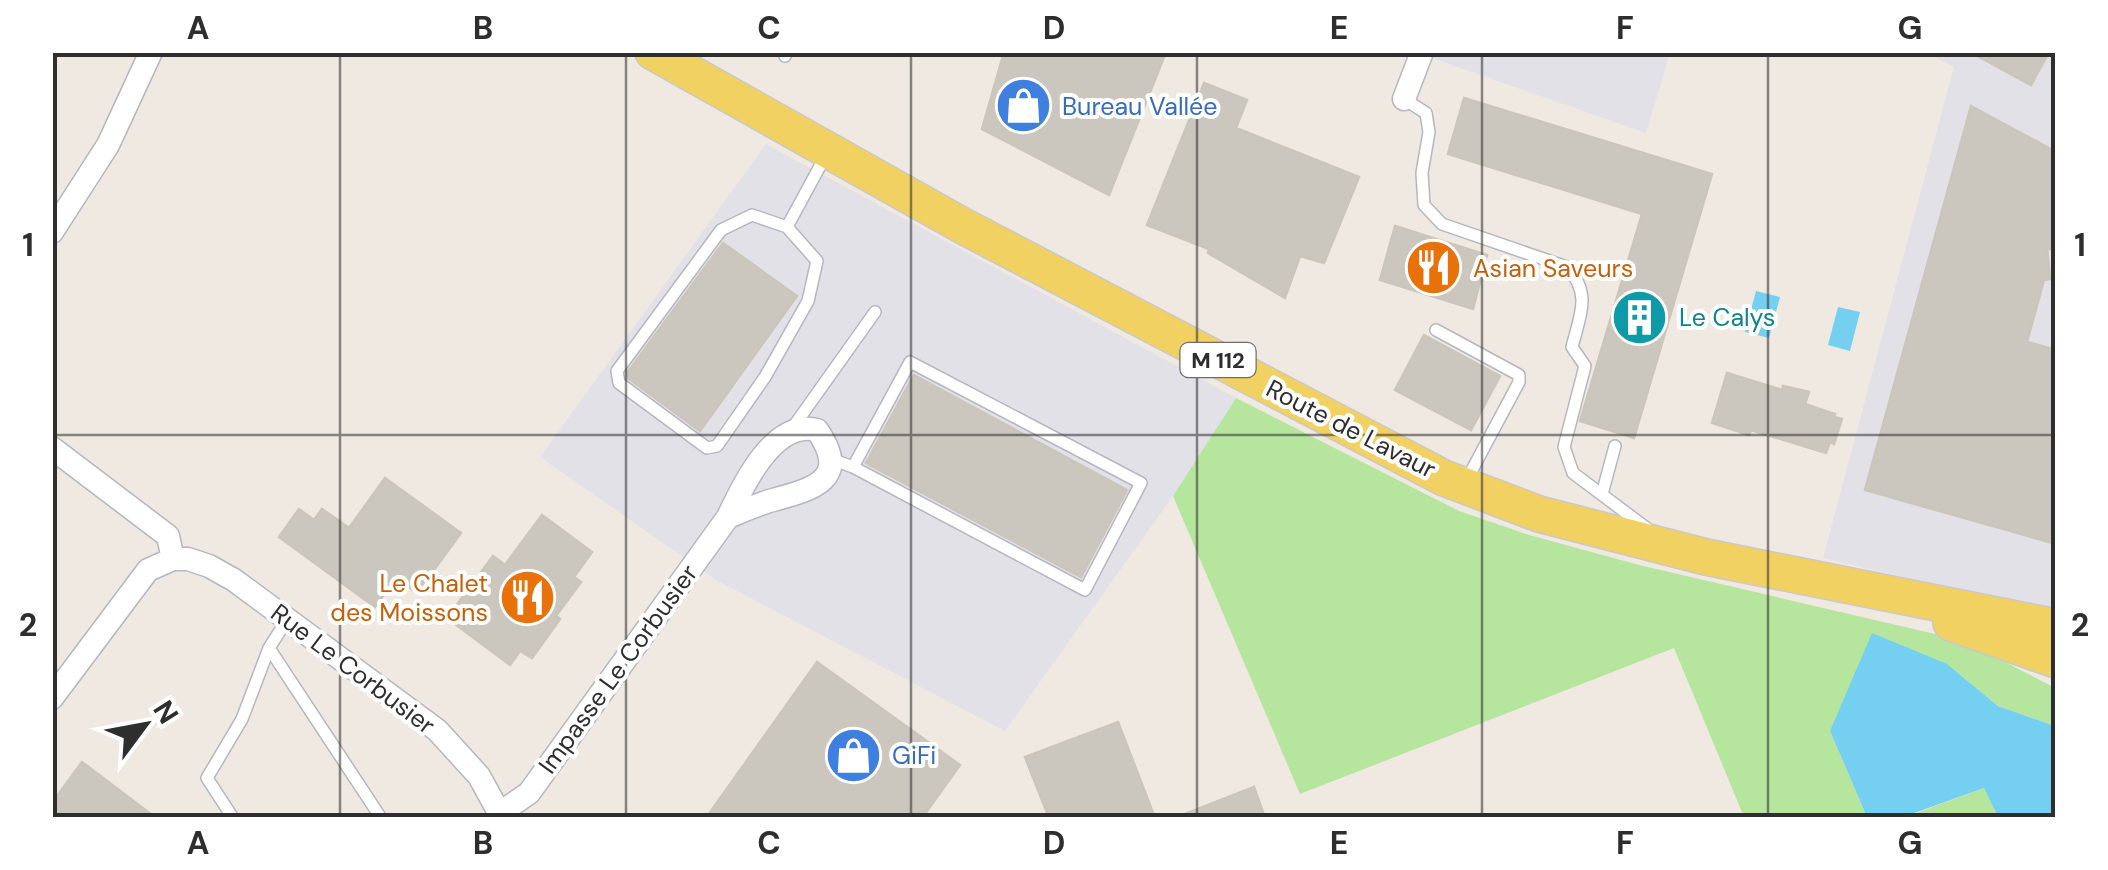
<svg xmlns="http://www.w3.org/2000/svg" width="2108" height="870" viewBox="0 0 2108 870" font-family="'DM Sans',sans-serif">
  <rect width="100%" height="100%" fill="#efe9e1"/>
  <path fill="#e3e1e8" d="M1418 53H1670L1646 133Z
    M1927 53H2055V613L1823 558 1954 67Z
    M766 144 1236 398 1173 496 1005 731 716 580 540 457Z"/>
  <path fill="#b6e59e" d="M1236 398 1459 511 1529 535 1639 565 1935 634 1976 647 2055 688V726L1998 706 1947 664 1830 731 1867 817H1744L1674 648 1300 794 1173 496Z
    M1984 788 1998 817 1903 818Z"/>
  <path fill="#75cff0" d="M1756 291 1780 297 1769 338 1745 332Z
    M1838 307 1860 312 1850 351 1828 345Z
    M1872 633 1947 664 1998 706 2055 726V817H1998L1984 788 1903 817H1867L1830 731Z"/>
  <path fill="#cbc7bf" stroke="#cbc5ba" stroke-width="2.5" d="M1004 52H1166L1109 195 982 129Z
    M1970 52H2049L2031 85Z
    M1204 83 1247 100 1236 128 1359 177 1324 263 1300 256 1285 298 1208 253 1209 249 1147 225Z
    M1464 98 1712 174 1634 438 1580 421 1642 214 1448 154Z
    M1971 106 2056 152V251L2047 248 2050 279 2044 280 2027 342 2056 350V544L1865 490Z
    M1395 226 1487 255 1473 309 1380 280Z
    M723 243 797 296 700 431 628 378 627 373Z
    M1424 335 1500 376 1471 430 1395 390Z
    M1727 373 1782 390 1783 386 1809 392 1805 404 1835 414 1834 417 1842 419 1834 444 1830 442 1826 453 1751 430 1749 435 1712 423Z
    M914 375 1127 490 1081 577 866 463Z
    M385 478 461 533 417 593 396 578 375 607 279 537 299 509 314 520 322 509 349 528Z
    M542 515 592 552 574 577 581 582 556 616 560 619 532 658 520 651 510 665 447 618 493 556 505 565Z
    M817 662 960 765 922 818H706Z
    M1118 722 1155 818H1049L1025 757Z
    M82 762 156 818H52V803Z
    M1254 787 1265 818H1181L1180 816Z"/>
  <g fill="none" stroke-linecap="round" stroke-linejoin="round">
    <defs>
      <path id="lane" d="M785 56 787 52
        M1404 99 1426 113 1429 132 1422 173 1424 205 1442 224 1567 267C1592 294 1580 315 1572 347L1585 366 1564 447 1573 473 1649 530
        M752 215 787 227 817 261 808 301 765 377 717 446 707 448 619 383 617 371 721 230Z
        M787 227 826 155
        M1436 330 1519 375V382L1465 483
        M791 430 875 312
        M831 459 853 467 1085 590 1141 483 910 362 853 467
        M1602 494 1615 446
        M269 648 381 818
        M233 818 207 778 242 719 269 648 287 620"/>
      <path id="street" d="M1404 99 1422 52
        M52 232 108 145 151 52
        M52 448 168 536 173 559
        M52 698 148 570 173 559H188L209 566 234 580 437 730 479 776 502 818
        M500 813 529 793 728 517C743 511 758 504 773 500 814 489 851 479 817 430 774 419 743 485 728 517"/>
      <path id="primary" d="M653 52 963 226 1444 478 1539 514 1706 557 2056 627
        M1951 623 2056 660"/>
    </defs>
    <use href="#lane" stroke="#b4b7c1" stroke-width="14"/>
    <use href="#street" stroke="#b4b7c1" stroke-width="25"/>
    <use href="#primary" stroke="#c9c9c9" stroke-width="38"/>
    <use href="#lane" stroke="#fff" stroke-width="11"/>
    <use href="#street" stroke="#fff" stroke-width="22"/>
    <use href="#primary" stroke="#f2d163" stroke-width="35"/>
  </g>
  <path fill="none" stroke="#2e2e2e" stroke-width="2.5" stroke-opacity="0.55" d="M340 52V818M626 52V818M911 52V818M1197 52V818M1482 52V818M1768 52V818M52 435H2056"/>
  <defs>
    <symbol id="shop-disc" viewBox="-11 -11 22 22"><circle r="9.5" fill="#3f7fe0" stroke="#fff"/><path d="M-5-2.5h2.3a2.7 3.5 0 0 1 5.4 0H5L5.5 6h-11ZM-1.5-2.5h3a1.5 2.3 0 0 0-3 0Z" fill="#fff"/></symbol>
    <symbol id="restaurant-disc" viewBox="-11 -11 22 22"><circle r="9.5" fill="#e8710a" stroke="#fff"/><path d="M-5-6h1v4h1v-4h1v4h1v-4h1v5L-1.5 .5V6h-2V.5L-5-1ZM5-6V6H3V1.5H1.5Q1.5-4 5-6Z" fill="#fff"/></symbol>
    <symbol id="building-disc" viewBox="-11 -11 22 22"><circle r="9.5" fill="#0f9aa8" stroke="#fff"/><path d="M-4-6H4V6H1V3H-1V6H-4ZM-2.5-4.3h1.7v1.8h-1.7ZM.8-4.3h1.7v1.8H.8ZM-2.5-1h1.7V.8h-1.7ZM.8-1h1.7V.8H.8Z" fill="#fff"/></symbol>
  </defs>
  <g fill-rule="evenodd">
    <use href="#shop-disc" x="992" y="74" width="63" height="63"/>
    <use href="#restaurant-disc" x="1402" y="236" width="63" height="63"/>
    <use href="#building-disc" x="1608" y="286" width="63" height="63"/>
    <use href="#restaurant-disc" x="496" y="566" width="63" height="63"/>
    <use href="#shop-disc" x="822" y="724" width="63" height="63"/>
  </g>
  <g text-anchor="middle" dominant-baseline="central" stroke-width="8" stroke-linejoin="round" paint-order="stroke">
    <rect fill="#fff" stroke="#6d6d6d" stroke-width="2.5" x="1180.5" y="343" width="75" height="34" rx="8"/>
    <g font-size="22" font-weight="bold" fill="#2e2e2e">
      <text x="1218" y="360">M 112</text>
    </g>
    <g font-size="25" fill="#366cbe" stroke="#fff" text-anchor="start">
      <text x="1062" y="106">Bureau Vallée</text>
      <text x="892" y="755">GiFi</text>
    </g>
    <g font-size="25" fill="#c56008" stroke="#fff" text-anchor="start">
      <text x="1473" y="268">Asian Saveurs</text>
      <text x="488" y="583" text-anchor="end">Le Chalet<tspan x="488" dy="29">des Moissons</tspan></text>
    </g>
    <g font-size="25" fill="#0d838f" stroke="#fff" text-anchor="start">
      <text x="1679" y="317">Le Calys</text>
    </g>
    <g font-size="25" fill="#2e2e2e" stroke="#fff">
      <text transform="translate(1351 429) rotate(27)">Route de Lavaur</text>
      <text transform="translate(353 669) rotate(37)">Rue Le Corbusier</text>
      <text transform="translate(618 669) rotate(-54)">Impasse Le Corbusier</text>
    </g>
  </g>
  <rect width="2108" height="870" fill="none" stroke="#ffffff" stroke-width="110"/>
  <g transform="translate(145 725) rotate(58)" stroke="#ffffff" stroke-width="8" paint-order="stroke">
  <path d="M0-8L18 38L0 25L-18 38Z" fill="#2e2e2e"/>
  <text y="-15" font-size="28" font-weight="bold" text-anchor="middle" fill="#2e2e2e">N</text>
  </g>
  <rect x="55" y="55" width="1998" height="760" fill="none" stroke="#2e2e2e" stroke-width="4"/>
  <g font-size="32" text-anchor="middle" font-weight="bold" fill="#2e2e2e">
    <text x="198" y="39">A</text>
    <text x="483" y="39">B</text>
    <text x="769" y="39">C</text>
    <text x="1054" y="39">D</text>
    <text x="1339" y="39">E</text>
    <text x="1625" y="39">F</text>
    <text x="1910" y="39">G</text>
    <text x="28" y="256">1</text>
    <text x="2080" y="256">1</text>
    <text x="28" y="636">2</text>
    <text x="2080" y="636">2</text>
    <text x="198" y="854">A</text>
    <text x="483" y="854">B</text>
    <text x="769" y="854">C</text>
    <text x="1054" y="854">D</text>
    <text x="1339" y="854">E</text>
    <text x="1625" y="854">F</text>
    <text x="1910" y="854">G</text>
  </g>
</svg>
